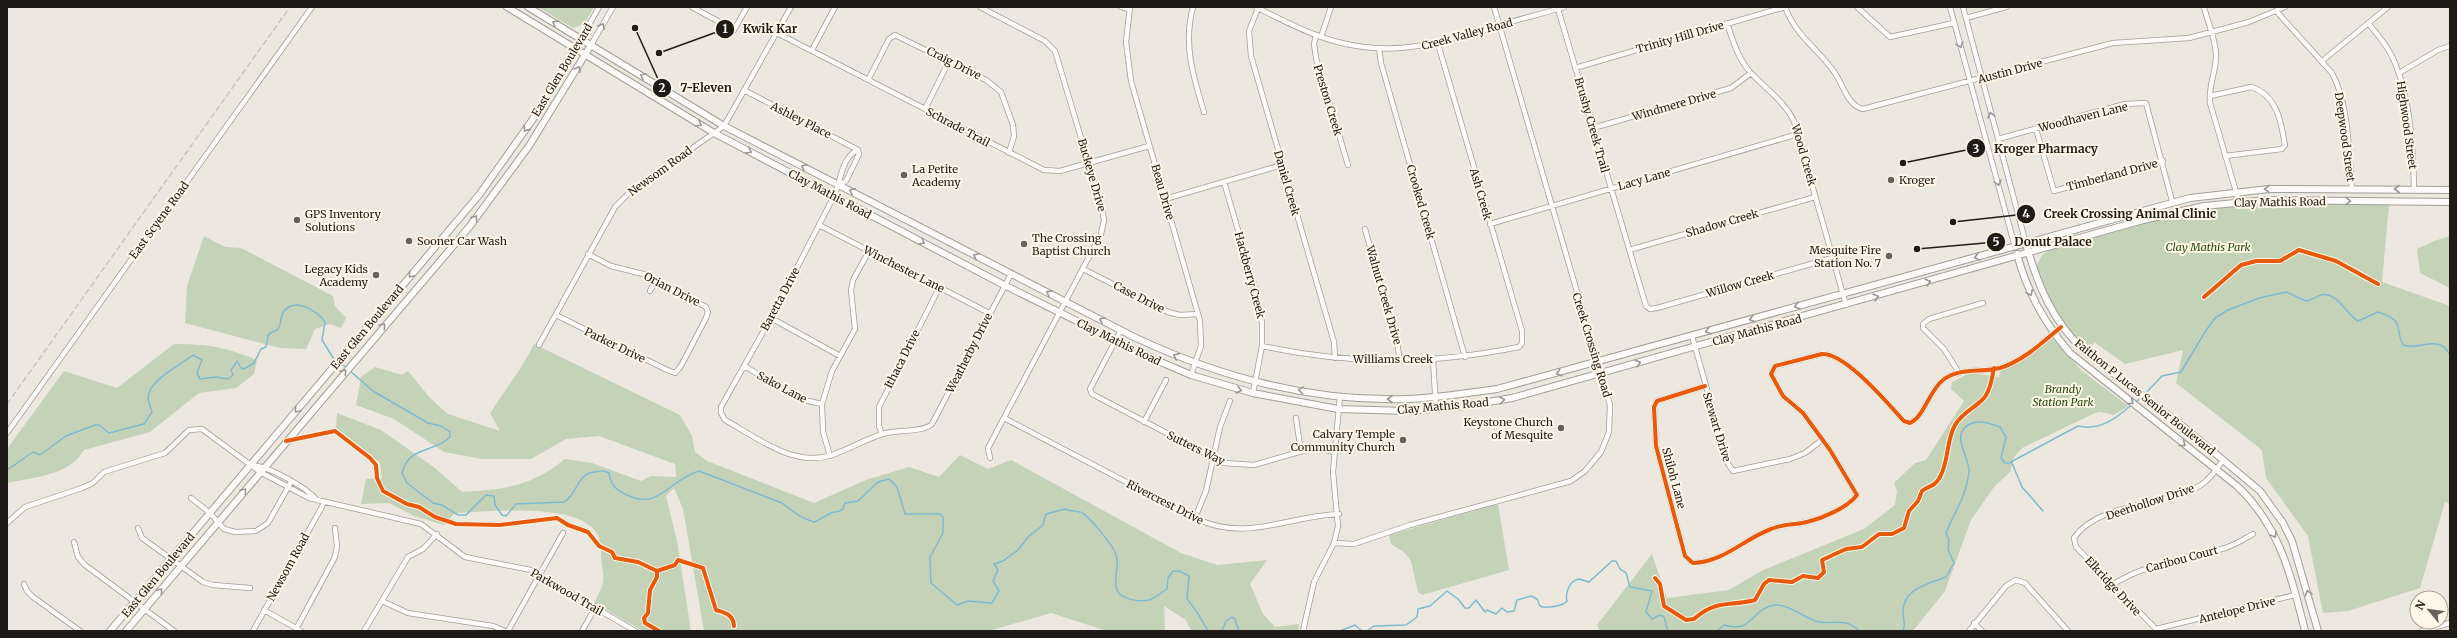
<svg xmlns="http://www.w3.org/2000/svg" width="2457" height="638" viewBox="0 0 2457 638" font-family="Merriweather,serif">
  <rect width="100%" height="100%" fill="#ece7df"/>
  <path fill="#c4d3b8" d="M538 7H594L584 24 573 28Z
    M2262 202H2330L2389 205 2382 282 2450 306V504L2445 502 2420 588 2348 611 2323 613 2308 536 2266 478 2262 450 2176 383 2183 350 2125 364 2094 342 2090 351C2063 328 2049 300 2036 267L2042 255 2051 249 2157 219 2203 209Z
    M204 236 225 247 241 248 333 296 335 306 346 318 341 328 330 324 315 329 306 349 280 348 185 323 187 286Z
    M2450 236V288L2420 273 2417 249 2434 241Z
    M2051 337 2081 370 2128 406 2114 415 2101 412 2095 413 2022 448 2014 457 2010 472 1994 487 1971 520 1945 591 1913 631H1600L1597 625 1652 554 1667 598 1729 590 1761 571 1864 529 1895 505 1897 491 1894 483 1915 463 1926 460 1964 401 1951 389 1952 382 1970 373 1999 377 2001 369Z
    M174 344C209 344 224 347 257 360L254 374 236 388 199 393 150 432 84 450C69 476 34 477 7 483V449L64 371 117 388Z
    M534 344 680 415 692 436 695 452 707 461 814 503 866 480 909 467 939 477 960 455 988 469 1011 460 1181 553 1217 565 1267 560 1250 584 1263 614 1275 627 1299 624 1298 631H1191L1186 620 1164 606 1165 631H1107L1051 613 989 631H704L683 509 674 488 666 496 677 541 691 631H643L594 603C606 581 604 581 601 557 601 551 601 544 599 538 586 500 487 512 455 513L444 525 414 516 389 503 361 504 366 479 382 478 380 463 336 428 337 413 381 430 435 468 462 492C503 490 532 486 565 459L592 463 641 481 651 476 676 477 675 464 599 436 566 439 531 459H482L444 452 394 419 356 405 361 377 375 367 402 375 408 371 431 399 448 414 500 431 490 413C505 390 522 369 534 344Z
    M1498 504 1509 570 1422 595 1418 592 1411 561 1404 552 1391 544 1389 535Z"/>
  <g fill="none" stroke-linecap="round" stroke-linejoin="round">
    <path stroke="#80bace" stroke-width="1.5" d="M340 363 347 368
      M350 371 373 391 428 423 441 426 450 432V437C435 453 409 445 402 473L407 483 433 503 442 505 458 515H466L486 495 494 496 495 505 502 515 506 516 516 504 564 502C578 494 576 475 594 472 600 471 603 470 609 473 611 485 614 488 625 494 659 512 668 480 699 471L782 503C793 511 800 518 814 522 820 520 826 515 831 513 840 510 842 514 845 503L858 501 878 482 889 479 897 487 905 514H940L943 517V533L930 557 931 583 957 605 968 601 992 603 999 591 993 581 998 570 994 564 1003 561 1018 550 1029 536 1043 525 1046 514 1065 509C1071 512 1074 510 1080 512 1088 514 1110 543 1114 550 1121 562 1114 575 1116 587 1118 600 1140 602 1149 600 1155 598 1161 593 1167 589L1168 578 1173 571H1179L1189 576 1187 599C1196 609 1202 620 1208 631
      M2145 394 2162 376 2181 372 2205 332 2215 318 2228 310 2259 298 2286 292 2306 301C2312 300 2315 297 2321 295 2337 291 2347 315 2358 321L2378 312C2406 321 2394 328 2403 345 2420 351 2439 333 2450 355
      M2134 403 2141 398
      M2012 463 2022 487 2043 511
      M7 470 33 452 40 455 66 436 95 425H99L109 433 144 424 152 412C151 407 148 403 148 397 149 380 182 364 193 355L202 360 197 373 200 379 216 377 228 379 233 375 231 370 237 361 241 368 244 369 254 363 261 349 266 347 268 335C271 331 275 332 278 329 282 323 280 316 284 311 296 297 317 311 325 322L322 340 335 361
      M1222 631 1226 621 1232 617 1235 619 1239 631
      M1340 631 1355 625 1362 631
      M1367 631 1374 626 1406 625 1417 617 1418 609 1430 606 1447 591 1458 599 1465 608H1469L1476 600 1485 612 1487 610 1496 614 1502 608 1507 612 1514 611 1517 600 1531 596 1537 599 1540 606C1546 609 1563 606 1567 601 1565 593 1569 581 1579 579L1589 582 1612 561H1616L1620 569 1626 573 1630 587 1652 591 1646 612 1652 619 1660 615 1664 617 1668 631
      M1717 631 1724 625C1754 634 1751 608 1775 605 1787 604 1804 617 1815 621 1832 626 1845 616 1859 631
      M1903 631C1906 625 1903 619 1903 612 1903 588 1929 584 1946 577L1954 563 1948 550 1949 540 1946 533C1955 510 1965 500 1969 473 1971 459 1950 436 1968 425 1978 419 1989 423 2000 427L2006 437 2001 458 2005 463H2009L2078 426C2099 431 2116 419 2131 405"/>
    <defs>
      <path id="minor" d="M692 7 734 30 747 7
        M980 7 1045 41 1055 51 1102 208 1104 220 1101 234 988 448 990 458
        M1121 7 1129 9
        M1130 7 1126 42 1131 81 1200 321 1201 346 1191 375
        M1193 7C1183 44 1193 76 1204 112
        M1256 7C1290 24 1325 43 1364 47 1411 53 1452 39 1497 26 1519 19 1542 14 1564 7
        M1785 7C1797 38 1817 47 1835 73 1843 85 1848 106 1863 109L2113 43 2189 38 2249 22 2285 7
        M1857 7 1890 37 1954 23
        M1950 7 2015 247
        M1963 7 2026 244
        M2204 7C2208 23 2216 40 2216 56 2216 72 2208 87 2210 103L2239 202
        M1258 8 1249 31 1251 56 1334 342 1335 358
        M1558 9 1646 306 1650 309 1657 308 1832 258
        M2277 12 2332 73C2349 104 2349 154 2352 190
        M1966 18 2006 7
        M1727 23C1733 41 1738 59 1751 73 1766 89 1784 101 1794 121L1846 305
        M2368 23C2378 35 2389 48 2395 63 2411 101 2413 148 2414 189
        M777 33 1044 170 1060 171 1149 146
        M1316 35 1314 44 1316 58 1348 165
        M1321 37 1331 7
        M581 39 599 7
        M591 45 613 7
        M1379 48 1381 63 1465 357
        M812 50 835 7
        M2322 61 2388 7
        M1575 68 1785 7
        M2399 73 2438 50 2450 46
        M868 80 889 39 895 35 986 80 1001 92 1013 125 1014 136 1009 153
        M744 90 858 150
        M2210 96 2251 87C2277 95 2281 121 2285 145L2282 149 2225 156
        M925 109 949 61
        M1593 128 1731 88 1751 73
        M2036 129 2054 191 2163 161
        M1998 139 2125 104 2146 103 2172 201
        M858 150C841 157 841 182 834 196L771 318 721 407V413L725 420C756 437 794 468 832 455 850 449 867 438 886 433 899 430 924 432 932 424L1011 274
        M1224 182 1256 292 1262 323V346L1253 393
        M839 185 846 181 859 154 858 150
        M1165 199 1282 165
        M1490 224 1798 134
        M819 225 989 313
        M1365 229 1396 336 1400 361
        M1629 250 1815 197
        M1083 269 1168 312 1180 315 1198 314
        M650 291 656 280
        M556 315 665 369 675 373 681 366 706 318 708 312 706 307 643 274 611 266 588 254
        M771 318 840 356
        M1121 330 1090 389 1092 394 1224 463 1254 465 1306 450H1326L1334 452
        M1692 336 1728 464 1733 471 1790 459 1805 453 1822 440
        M539 345 615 207 631 191 724 126 791 7
        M1262 346C1351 365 1429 365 1519 347L1522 343V331L1438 44
        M1433 360 1436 408
        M744 366 804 400 822 404
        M1959 373 1944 349 1923 328V324L1929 319 1983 303
        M1705 386 1657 401 1654 407 1656 446 1685 556 1693 563C1724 562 1744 539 1771 529 1782 524 1795 525 1807 522 1823 518 1847 508 1857 495L1830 450 1803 413 1783 396 1771 374 1775 366 1822 354C1846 353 1888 404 1904 421L1910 423C1924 417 1929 391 1943 380 1960 367 1981 373 2000 368 2023 361 2043 342 2061 327
        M1004 418 1195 518C1246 543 1287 516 1339 514
        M1296 418 1301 452
        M1144 422 1166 380
        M7 433 312 7
        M882 434 879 426V407L939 288
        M830 456 823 432 822 404 832 371 855 329 851 290 853 280 869 251
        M2223 460C2217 469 2210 479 2201 485 2166 506 2098 502 2074 538L2076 547 2156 629 2295 595
        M252 465C270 467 306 487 317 500
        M191 498 210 513 224 529 235 532 256 531 268 523 291 482
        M1195 518 1206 491 1220 427 1230 401
        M7 523 25 507 82 488 93 483 104 472 165 453 189 430 202 429 260 472 309 498 421 524 465 557 531 570 635 631
        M138 528 142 538 203 582 213 585 250 588
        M74 542 78 557 85 565 174 631
        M1334 543 1354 544 1410 525 1571 481 1585 471 1601 452 1609 432 1610 405 1494 7
        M24 584 27 591 33 597 80 631
        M2112 585C2145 563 2188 559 2225 548 2235 545 2244 539 2253 534
        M382 601 408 613 493 626 505 631
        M264 610 301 631
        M1974 623 1982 631
        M253 631 324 503
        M295 631 335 557 337 546 335 528
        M364 631 408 557 423 549 437 534
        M508 631 563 533
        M582 631 595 608
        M1303 631 1314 582 1334 543 1338 526 1333 472 1340 396
        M1969 631 2006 586 2016 580 2025 583 2068 631
        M2422 631 2450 623"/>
      <path id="major" d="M507 7 714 133 1004 285 1156 360 1191 375 1253 393 1338 409 1409 411 1464 406 1512 398 2143 220 2204 206 2266 200 2450 202
        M528 7 724 126 1134 337C1219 377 1312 402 1407 399 1437 398 1467 393 1497 389L2190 198 2269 189 2450 190
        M2026 244C2038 286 2053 323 2086 352L2186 429 2260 491 2283 523 2292 541 2318 631
        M2017 254C2027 292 2044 323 2070 353L2237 486C2279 525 2292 577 2305 631
        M110 631 479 195 533 119 581 39
        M126 631 470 226 529 146 591 45"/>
    </defs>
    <use href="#minor" stroke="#a29e98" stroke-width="6"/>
    <use href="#major" stroke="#a29e98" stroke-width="8"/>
    <use href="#minor" stroke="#fcfbfa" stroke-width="4.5"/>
    <use href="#major" stroke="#fcfbfa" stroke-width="6"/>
    <path stroke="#c6c5c3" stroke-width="1.5" stroke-dasharray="6 3" stroke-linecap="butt" d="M7 404 290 7"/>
    <defs>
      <path id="cycleway" d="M2204 297 2241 265 2256 261H2280L2299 250 2336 261 2378 284
        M1705 386 1657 401 1654 407 1656 446 1685 556 1693 563C1724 562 1744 539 1771 529 1782 524 1795 525 1807 522 1823 518 1847 508 1857 495L1830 450 1803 413 1783 396 1771 374 1775 366 1822 354C1846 353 1888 404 1904 421L1910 423C1924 417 1929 391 1943 380 1960 367 1981 373 2000 368 2023 361 2043 342 2061 327
        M286 441 335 431 370 458 376 465 377 478 383 491 407 504 419 507 435 517 456 524 499 525 557 518 568 525 588 532 599 546 612 552 615 558 638 562 657 571
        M1655 578 1660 584 1664 606 1686 620 1694 619C1716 599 1729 607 1755 600L1764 584 1769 580 1792 582 1803 576 1818 578 1824 572 1822 560 1846 549 1862 547 1879 534H1892L1904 528 1909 511 1918 501 1922 491C1929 485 1934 488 1940 477 1949 461 1946 441 1955 425 1962 413 1973 409 1982 400 1990 393 1992 378 1994 368
        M659 631 645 623 644 618 648 613 650 590 657 577V571L675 565 678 560 703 568 716 610C725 613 733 614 734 626"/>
    </defs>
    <use href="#cycleway" stroke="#fff6e7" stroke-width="6"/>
    <use href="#cycleway" stroke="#e8590c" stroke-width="4"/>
  </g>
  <defs><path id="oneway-chevron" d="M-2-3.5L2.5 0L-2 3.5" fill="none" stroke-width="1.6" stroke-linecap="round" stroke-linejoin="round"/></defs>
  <g stroke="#999693">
    <use href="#oneway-chevron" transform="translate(555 23) rotate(-149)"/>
    <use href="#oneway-chevron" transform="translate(602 26) rotate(-60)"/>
    <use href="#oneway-chevron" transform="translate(1960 45) rotate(74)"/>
    <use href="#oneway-chevron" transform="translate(578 69) rotate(-60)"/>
    <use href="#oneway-chevron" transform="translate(643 76) rotate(-149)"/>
    <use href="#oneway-chevron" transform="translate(1991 115) rotate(-105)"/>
    <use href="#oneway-chevron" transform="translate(699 124) rotate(32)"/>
    <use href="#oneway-chevron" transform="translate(526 129) rotate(124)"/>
    <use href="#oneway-chevron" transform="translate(749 151) rotate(28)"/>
    <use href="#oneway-chevron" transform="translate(804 167) rotate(-153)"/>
    <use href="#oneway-chevron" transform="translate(1998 183) rotate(75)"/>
    <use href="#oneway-chevron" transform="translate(2267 189) rotate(178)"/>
    <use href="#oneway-chevron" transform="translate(2397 189) rotate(180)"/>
    <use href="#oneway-chevron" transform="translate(852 191) rotate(-153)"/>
    <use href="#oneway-chevron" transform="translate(2348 201) rotate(1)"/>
    <use href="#oneway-chevron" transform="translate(475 218) rotate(-53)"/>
    <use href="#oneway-chevron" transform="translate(922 242) rotate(27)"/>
    <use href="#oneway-chevron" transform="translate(976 256) rotate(-153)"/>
    <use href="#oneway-chevron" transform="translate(1977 257) rotate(165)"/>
    <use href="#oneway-chevron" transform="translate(411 275) rotate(130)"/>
    <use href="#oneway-chevron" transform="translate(1928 282) rotate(-16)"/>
    <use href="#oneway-chevron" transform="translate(1049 293) rotate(-153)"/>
    <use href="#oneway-chevron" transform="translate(2030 293) rotate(65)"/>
    <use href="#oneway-chevron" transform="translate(1876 297) rotate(-16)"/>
    <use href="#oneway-chevron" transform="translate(1797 306) rotate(164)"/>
    <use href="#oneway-chevron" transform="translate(1752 319) rotate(164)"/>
    <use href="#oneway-chevron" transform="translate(1102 320) rotate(-153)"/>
    <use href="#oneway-chevron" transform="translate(383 326) rotate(-50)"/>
    <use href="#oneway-chevron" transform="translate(1708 331) rotate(164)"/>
    <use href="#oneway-chevron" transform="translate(1176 356) rotate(-156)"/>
    <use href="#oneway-chevron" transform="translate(1638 363) rotate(-16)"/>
    <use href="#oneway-chevron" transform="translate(344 372) rotate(-50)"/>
    <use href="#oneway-chevron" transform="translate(1559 373) rotate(164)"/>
    <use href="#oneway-chevron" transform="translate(1239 390) rotate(14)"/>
    <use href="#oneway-chevron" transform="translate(1301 390) rotate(-171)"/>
    <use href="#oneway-chevron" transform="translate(1390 399) rotate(180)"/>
    <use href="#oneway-chevron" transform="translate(1502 400) rotate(-10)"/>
    <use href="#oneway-chevron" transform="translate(2131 402) rotate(38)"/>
    <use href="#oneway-chevron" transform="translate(297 410) rotate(130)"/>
    <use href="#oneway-chevron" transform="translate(2183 444) rotate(38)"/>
    <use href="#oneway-chevron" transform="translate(244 491) rotate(-50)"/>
    <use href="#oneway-chevron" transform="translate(2274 535) rotate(62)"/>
    <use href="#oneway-chevron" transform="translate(160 591) rotate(-50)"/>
    <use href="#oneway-chevron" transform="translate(2308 593) rotate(-106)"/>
  </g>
  <g fill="#67625c" stroke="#fff6e7" stroke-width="1.5">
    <circle cx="904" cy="175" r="4"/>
    <circle cx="1891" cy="180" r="4"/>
    <circle cx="297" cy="220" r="4"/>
    <circle cx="409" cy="241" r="4"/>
    <circle cx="1024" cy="244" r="4"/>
    <circle cx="1889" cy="256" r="4"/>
    <circle cx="376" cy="275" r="4"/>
    <circle cx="1561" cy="428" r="4"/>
    <circle cx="1403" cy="440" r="4"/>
  </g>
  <g text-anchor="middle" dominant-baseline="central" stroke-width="4" stroke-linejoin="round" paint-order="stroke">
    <g font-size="11" fill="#1f1b16" stroke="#fff6e7">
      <text transform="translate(1467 34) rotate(-15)">Creek Valley Road</text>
      <text transform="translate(1680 37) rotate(-16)">Trinity Hill Drive</text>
      <text transform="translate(954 63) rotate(27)">Craig Drive</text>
      <text transform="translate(562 70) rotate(-59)">East Glen Boulevard</text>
      <text transform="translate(2010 71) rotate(-15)">Austin Drive</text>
      <text transform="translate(1328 100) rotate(73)">Preston Creek</text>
      <text transform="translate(1674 105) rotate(-16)">Windmere Drive</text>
      <text transform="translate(2083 117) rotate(-14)">Woodhaven Lane</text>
      <text transform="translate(801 120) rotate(27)">Ashley Place</text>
      <text transform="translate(1592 125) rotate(74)">Brushy Creek Trail</text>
      <text transform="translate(2407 125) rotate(82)">Highwood Street</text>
      <text transform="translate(958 127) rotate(28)">Schrade Trail</text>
      <text transform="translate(2345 137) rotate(82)">Deepwood Street</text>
      <text transform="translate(1804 155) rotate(74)">Wood Creek</text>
      <text transform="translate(660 171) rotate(-36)">Newsom Road</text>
      <text transform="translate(1092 175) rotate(74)">Buckeye Drive</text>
      <text transform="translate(2112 175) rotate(-15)">Timberland Drive</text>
      <text transform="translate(1644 179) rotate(-16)">Lacy Lane</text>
      <text transform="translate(1287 183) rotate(74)">Daniel Creek</text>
      <text transform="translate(1163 192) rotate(74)">Beau Drive</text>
      <text transform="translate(830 194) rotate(28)">Clay Mathis Road</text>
      <text transform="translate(1481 194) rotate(74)">Ash Creek</text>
      <text transform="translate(1421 202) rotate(74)">Crooked Creek</text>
      <text transform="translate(2280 202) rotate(-1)">Clay Mathis Road</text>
      <text transform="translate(159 220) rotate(-54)">East Scyene Road</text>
      <text transform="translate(1722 223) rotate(-16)">Shadow Creek</text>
      <text transform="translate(904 269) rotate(27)">Winchester Lane</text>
      <text transform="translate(1250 275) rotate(75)">Hackberry Creek</text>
      <text transform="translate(1740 284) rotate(-16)">Willow Creek</text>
      <text transform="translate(672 289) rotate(27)">Orian Drive</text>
      <text transform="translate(1384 295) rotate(74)">Walnut Creek Drive</text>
      <text transform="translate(1139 297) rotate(27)">Case Drive</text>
      <text transform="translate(780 299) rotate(-62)">Baretta Drive</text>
      <text transform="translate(367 327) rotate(-50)">East Glen Boulevard</text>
      <text transform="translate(1757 330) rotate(-15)">Clay Mathis Road</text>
      <text transform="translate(1119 342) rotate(26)">Clay Mathis Road</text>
      <text transform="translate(615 345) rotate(26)">Parker Drive</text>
      <text transform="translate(1592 345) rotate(73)">Creek Crossing Road</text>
      <text transform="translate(969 353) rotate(-63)">Weatherby Drive</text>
      <text transform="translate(902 359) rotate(-63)">Ithaca Drive</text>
      <text x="1393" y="359">Williams Creek</text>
      <text transform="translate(782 387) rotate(28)">Sako Lane</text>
      <text transform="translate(2145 397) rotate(39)">Faithon P Lucas Senior Boulevard</text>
      <text transform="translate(1443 406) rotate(-5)">Clay Mathis Road</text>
      <text transform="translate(1717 427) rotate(73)">Stewart Drive</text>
      <text transform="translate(1196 448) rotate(26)">Sutters Way</text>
      <text transform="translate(1674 478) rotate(75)">Shiloh Lane</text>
      <text transform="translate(1165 502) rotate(27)">Rivercrest Drive</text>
      <text transform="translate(2150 502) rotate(-18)">Deerhollow Drive</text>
      <text transform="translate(2182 559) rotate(-15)">Caribou Court</text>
      <text transform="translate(288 567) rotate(-61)">Newsom Road</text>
      <text transform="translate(158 575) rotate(-50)">East Glen Boulevard</text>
      <text transform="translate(2113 586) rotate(47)">Elkridge Drive</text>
      <text transform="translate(567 592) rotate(30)">Parkwood Trail</text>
      <text transform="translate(2237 610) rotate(-14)">Antelope Drive</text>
    </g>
    <g font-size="11" fill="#1f1b16" stroke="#fff6e7" text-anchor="start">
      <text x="912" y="169">La Petite<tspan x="912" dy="13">Academy</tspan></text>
      <text x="1899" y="180">Kroger</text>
      <text x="305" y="214">GPS Inventory<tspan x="305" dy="13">Solutions</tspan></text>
      <text x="1032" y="238">The Crossing<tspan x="1032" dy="13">Baptist Church</tspan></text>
      <text x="417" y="241">Sooner Car Wash</text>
      <text x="1881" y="250" text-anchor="end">Mesquite Fire<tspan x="1881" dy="13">Station No. 7</tspan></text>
      <text x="368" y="269" text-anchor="end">Legacy Kids<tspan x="368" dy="13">Academy</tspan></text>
      <text x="1553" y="422" text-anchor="end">Keystone Church<tspan x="1553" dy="13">of Mesquite</tspan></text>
      <text x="1395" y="434" text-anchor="end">Calvary Temple<tspan x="1395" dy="13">Community Church</tspan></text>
    </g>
    <g font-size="11" font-style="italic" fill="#234b0d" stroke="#fff6e7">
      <text x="2208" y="247">Clay Mathis Park</text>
      <text x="2063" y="389">Brandy<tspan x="2063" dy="13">Station Park</tspan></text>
    </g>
  </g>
  <path fill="none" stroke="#1f1b16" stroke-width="1.5" d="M659 53L725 29M635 28L662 88M1903 163L1976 148M1953 222L2026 214M1917 249L1996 242"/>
  <g fill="#1f1b16" stroke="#fff6e7" stroke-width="1.5">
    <circle cx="659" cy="53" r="4"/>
    <circle cx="635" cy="28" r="4"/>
    <circle cx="1903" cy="163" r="4"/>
    <circle cx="1953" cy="222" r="4"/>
    <circle cx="1917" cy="249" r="4"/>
    <circle cx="725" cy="29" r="10"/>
    <circle cx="662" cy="88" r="10"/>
    <circle cx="1976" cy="148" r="10"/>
    <circle cx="2026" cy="214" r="10"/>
    <circle cx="1996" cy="242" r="10"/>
  </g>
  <g font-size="12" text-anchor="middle" font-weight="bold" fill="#fff">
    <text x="725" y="33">1</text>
    <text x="662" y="92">2</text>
    <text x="1976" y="153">3</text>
    <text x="2026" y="218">4</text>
    <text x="1996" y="246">5</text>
  </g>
  <g font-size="12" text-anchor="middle" font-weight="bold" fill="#1f1b16" stroke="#fff6e7" stroke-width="4" stroke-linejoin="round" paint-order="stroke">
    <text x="770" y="33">Kwik Kar</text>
    <text x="706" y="92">7-Eleven</text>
    <text x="2046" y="153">Kroger Pharmacy</text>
    <text x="2130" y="218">Creek Crossing Animal Clinic</text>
    <text x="2053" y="246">Donut Palace</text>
  </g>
  <rect width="2457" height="638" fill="none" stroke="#1f1b16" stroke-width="16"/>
  <g transform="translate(2429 610) rotate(299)"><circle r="19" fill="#fff6e7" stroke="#a59e93"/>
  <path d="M0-3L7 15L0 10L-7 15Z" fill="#67625c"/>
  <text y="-6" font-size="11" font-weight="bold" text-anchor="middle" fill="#1f1b16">N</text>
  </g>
</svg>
